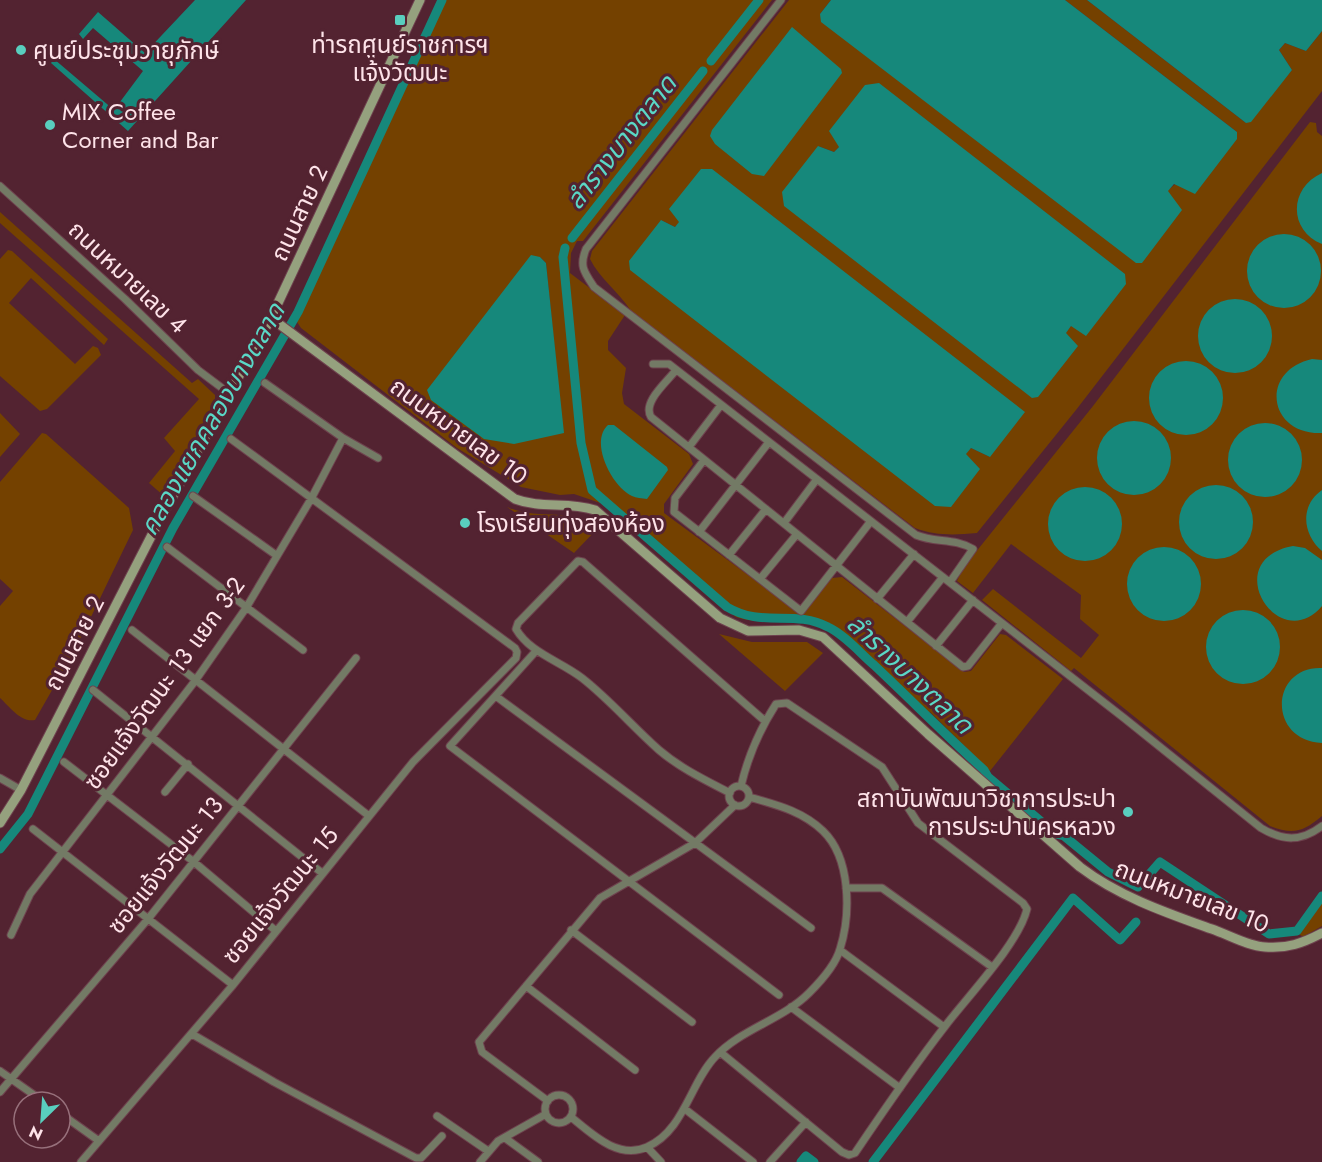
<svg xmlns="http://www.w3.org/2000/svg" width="1322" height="1162" viewBox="0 0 1322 1162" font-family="Jost,'Noto Sans Thai',sans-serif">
  <rect width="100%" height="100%" fill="#532331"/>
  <path fill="#744100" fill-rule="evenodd" d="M446 0H772L583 241H577L571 253 570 273 625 315 608 341V350L626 368 622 393 624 404 689 454 693 464 664 504V513L801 614 832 578 842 577 964 672 971 671 1000 634 1006 635 1063 679 990 771 930 712 924 716C893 686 848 629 805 620 781 615 762 626 736 617L606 505 574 494 560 495 521 487 457 448 301 328 297 322ZM540 257 546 263 563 433Z
    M789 0H831L820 14 1167 191 1237 132 1065 0H1087L1246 123 1292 70 1279 50 1285 43 1306 51 1322 31V91L1076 410 977 533C955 535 936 536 915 528L631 311C618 291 600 279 590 259L592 251ZM818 146 834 152 839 147 1071 326 1065 333ZM661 220 675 227 680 222 990 457 971 448 965 454 980 469Z
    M1310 122 1316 123 1317 132 1322 136V816C1303 832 1293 835 1270 826L1074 668 1071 671 982 600 993 589 1081 658 1099 635 1080 619 1081 595 1011 544 973 593 957 581 963 568 1093 406Z
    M0 212 192 383 198 379 215 395V401L164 496 149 483 175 451 164 438 199 399 0 223Z
    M8 250 12 251 108 339 104 345 31 278 9 303 75 364 93 346 98 348 101 355 47 409 40 411 0 376V259Z
    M0 413 20 434 0 457Z
    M42 433 46 434 129 508 133 530 76 648 35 720C21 723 10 707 0 698V606L13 591 0 579V482Z
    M507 507C540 521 572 507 599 527L574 553Z
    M719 634 752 642H807L823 653 785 691Z
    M1322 903V926L1303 937 1299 934Z"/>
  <path fill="#16887b" d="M195 0H246L128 131 51 63 54 59 114 110 143 71 93 28 83 39 79 34 98 12 145 53Z
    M831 0H1065L1237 132V139L1195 194 1174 184 1168 191 1182 210 1142 263H1136L821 22 820 14Z
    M1087 0H1322V31L1306 51 1285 43 1279 50 1292 70 1251 122 1246 123Z
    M792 27 841 69 842 73 764 176 752 174 715 144 710 136 712 130Z
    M879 83 1125 274 1126 284 1086 336 1071 326 1066 333 1078 346 1038 397 1032 398 784 206 782 192 818 146 834 152 839 147 829 131 865 85Z
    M701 169H712L1025 412 990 457 971 448 966 454 980 469 951 507 935 506 630 270 629 261 661 220 675 227 679 222 669 209Z
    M1322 173V244C1288 230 1289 188 1322 173Z
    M1247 271a37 37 0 1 1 74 0a37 37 0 1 1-74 0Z
    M531 255 540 257 546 263 564 433 514 444 484 439 431 400 427 390Z
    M1198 336a37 37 0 1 1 74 0a37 37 0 1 1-74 0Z
    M1312 359 1322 360V433C1268 435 1259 371 1312 359Z
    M1149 398a37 37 0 1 1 74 0a37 37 0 1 1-74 0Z
    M1097 458a37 37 0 1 1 74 0a37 37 0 1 1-74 0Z
    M1228 460a37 37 0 1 1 74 0a37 37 0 1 1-74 0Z
    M608 425H614L667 467 668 470 647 499C642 498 636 498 632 496 612 487 589 442 608 425Z
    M1179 522a37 37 0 1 1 74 0a37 37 0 1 1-74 0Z
    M1048 524a37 37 0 1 1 74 0a37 37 0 1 1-74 0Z
    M1322 490V551C1303 535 1299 506 1322 490Z
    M1293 546 1305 548 1322 560V606C1279 657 1217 560 1293 546Z
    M1127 584a37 37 0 1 1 74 0a37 37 0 1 1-74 0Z
    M1206 647a37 37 0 1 1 74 0a37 37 0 1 1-74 0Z
    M1322 668V743C1267 740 1270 666 1322 668Z"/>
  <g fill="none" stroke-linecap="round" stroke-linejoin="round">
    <path stroke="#16887b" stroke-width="9" d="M711 61 759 0
      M572 238 703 71
      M565 248 563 257 581 443 592 490 727 607C762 628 794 609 828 627 845 635 860 653 874 665 911 700 947 736 984 770L988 777 1056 834 1064 836 1108 872 1138 887 1160 862 1269 934 1297 931 1322 896
      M0 849 28 814 173 528 298 312 442 0
      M801 1162 806 1156 814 1162
      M873 1162 1073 898 1120 940 1136 922"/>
    <defs>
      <path id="street" d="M781 0 586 249C579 266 584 272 594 287L916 535C935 543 955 538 973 549L950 582
        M0 186 125 299 198 370 230 394
        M653 364H669L1124 718 1261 828C1283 841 1301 842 1322 826
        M676 370C667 382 642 402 651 417L963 667 968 666 1002 623
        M265 383 343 438 378 458
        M689 447 721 405
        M704 460 675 498 674 512 801 611 871 521
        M193 496 276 555
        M784 523 817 479
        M699 532 769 442
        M167 547 303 650
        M729 555 766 509
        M760 579 797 534
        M877 599 914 554
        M907 622 943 577
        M132 630 369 816
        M936 646 973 600
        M536 651 450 746 779 995
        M93 690 322 873
        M497 697 811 928
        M64 762 194 862 276 931
        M0 778 21 790
        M729 796a10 10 0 1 1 20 0a10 10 0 1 1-20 0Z
        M165 792 188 764
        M730 793C705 780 680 768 659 750 632 726 609 699 582 678 560 661 530 653 516 629L518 623 578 561 583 562 765 721
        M33 829 233 985
        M846 888H882L992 967
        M571 930 692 1022
        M11 935 30 894 195 681 246 608 311 499 343 438
        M840 950 944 1027
        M526 986 635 1070
        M791 1007 900 1088
        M192 1034 274 1082 416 1158H421L442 1136
        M720 1052 842 1152 849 1155 855 1153C884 1110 914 1066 946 1025 968 996 1019 943 1027 909L1023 903 918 823 882 767 787 703 776 704C760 729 748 756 741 786
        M0 1071 44 1102
        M0 1092 148 919 356 658
        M545 1109a14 14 0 1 1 28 0a14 14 0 1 1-28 0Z
        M548 1101 482 1052 479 1042 600 898 695 843 735 805
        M685 1109 753 1162
        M60 1113 99 1141
        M437 1116 488 1151
        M571 1117C592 1134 618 1160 647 1147 684 1131 690 1083 715 1057 741 1029 782 1020 809 993 820 982 836 964 840 949 851 914 851 858 823 831 802 811 777 805 749 797
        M505 1138 538 1162
        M647 1147 661 1162
        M81 1162 233 985 413 762 516 658 517 652 515 648 231 439
        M480 1162 498 1141 546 1114
        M770 1162 806 1122"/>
      <path id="secondary" d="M271 318 515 499C541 509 568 501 595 510L720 618 748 631 799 630 823 637 928 734 1080 867C1121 898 1170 914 1217 931 1233 937 1249 946 1265 947 1287 949 1303 943 1322 933
        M0 823 21 790 159 521 271 318 420 0"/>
    </defs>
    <use href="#street" stroke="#6e424e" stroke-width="9"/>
    <use href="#secondary" stroke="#6e424e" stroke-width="11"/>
    <use href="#street" stroke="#737a65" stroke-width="7"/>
    <use href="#secondary" stroke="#95a17e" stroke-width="9"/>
  </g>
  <g fill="#59cebe" stroke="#532331" stroke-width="2">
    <rect x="394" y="14" width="12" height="12" rx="3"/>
    <circle cx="21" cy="50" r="6"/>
    <circle cx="50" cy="125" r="6"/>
    <circle cx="465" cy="523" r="6"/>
    <circle cx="1128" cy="812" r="6"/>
  </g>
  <g text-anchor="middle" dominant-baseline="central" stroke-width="6" stroke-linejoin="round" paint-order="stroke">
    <g font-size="24" fill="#fee3e9" stroke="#532331" text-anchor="start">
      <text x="400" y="44" text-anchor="middle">ท่ารถศูนย์ราชการฯ<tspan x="400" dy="28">แจ้งวัฒนะ</tspan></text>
      <text x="33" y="50">ศูนย์ประชุมวายุภักษ์</text>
      <text x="62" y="111">MIX Coffee<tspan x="62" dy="28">Corner and Bar</tspan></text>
      <text x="477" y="523">โรงเรียนทุ่งสองห้อง</text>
      <text x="1116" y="798" text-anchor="end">สถาบันพัฒนาวิชาการประปา<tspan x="1116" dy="28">การประปานครหลวง</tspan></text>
    </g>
    <g font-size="24" fill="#fee3e9" stroke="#532331">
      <text transform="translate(299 213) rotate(-65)">ถนนสาย 2</text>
      <text transform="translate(128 277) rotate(43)">ถนนหมายเลข 4</text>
      <text transform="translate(459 431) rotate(36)">ถนนหมายเลข 10</text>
      <text transform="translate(74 643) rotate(-63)">ถนนสาย 2</text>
      <text transform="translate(164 683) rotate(-54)">ซอยแจ้งวัฒนะ 13 แยก 3-2</text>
      <text transform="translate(165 865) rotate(-51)">ซอยแจ้งวัฒนะ 13</text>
      <text transform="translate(280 895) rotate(-51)">ซอยแจ้งวัฒนะ 15</text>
      <text transform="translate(1192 896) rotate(21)">ถนนหมายเลข 10</text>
    </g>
    <g font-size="26" font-style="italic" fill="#5ad7c6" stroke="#532331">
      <text transform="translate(621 142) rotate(-52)">ลำรางบางตลาด</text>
      <text transform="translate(212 419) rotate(-60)">คลองแยกคลองบางตลาด</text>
      <text transform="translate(910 674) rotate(43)">ลำรางบางตลาด</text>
    </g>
  </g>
  <g transform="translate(42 1120) rotate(205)"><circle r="28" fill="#532331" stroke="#97707b" stroke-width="1.5"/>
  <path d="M0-4.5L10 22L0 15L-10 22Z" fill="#59cebe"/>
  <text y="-9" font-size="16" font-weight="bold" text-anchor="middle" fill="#fee3e9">N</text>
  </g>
</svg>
